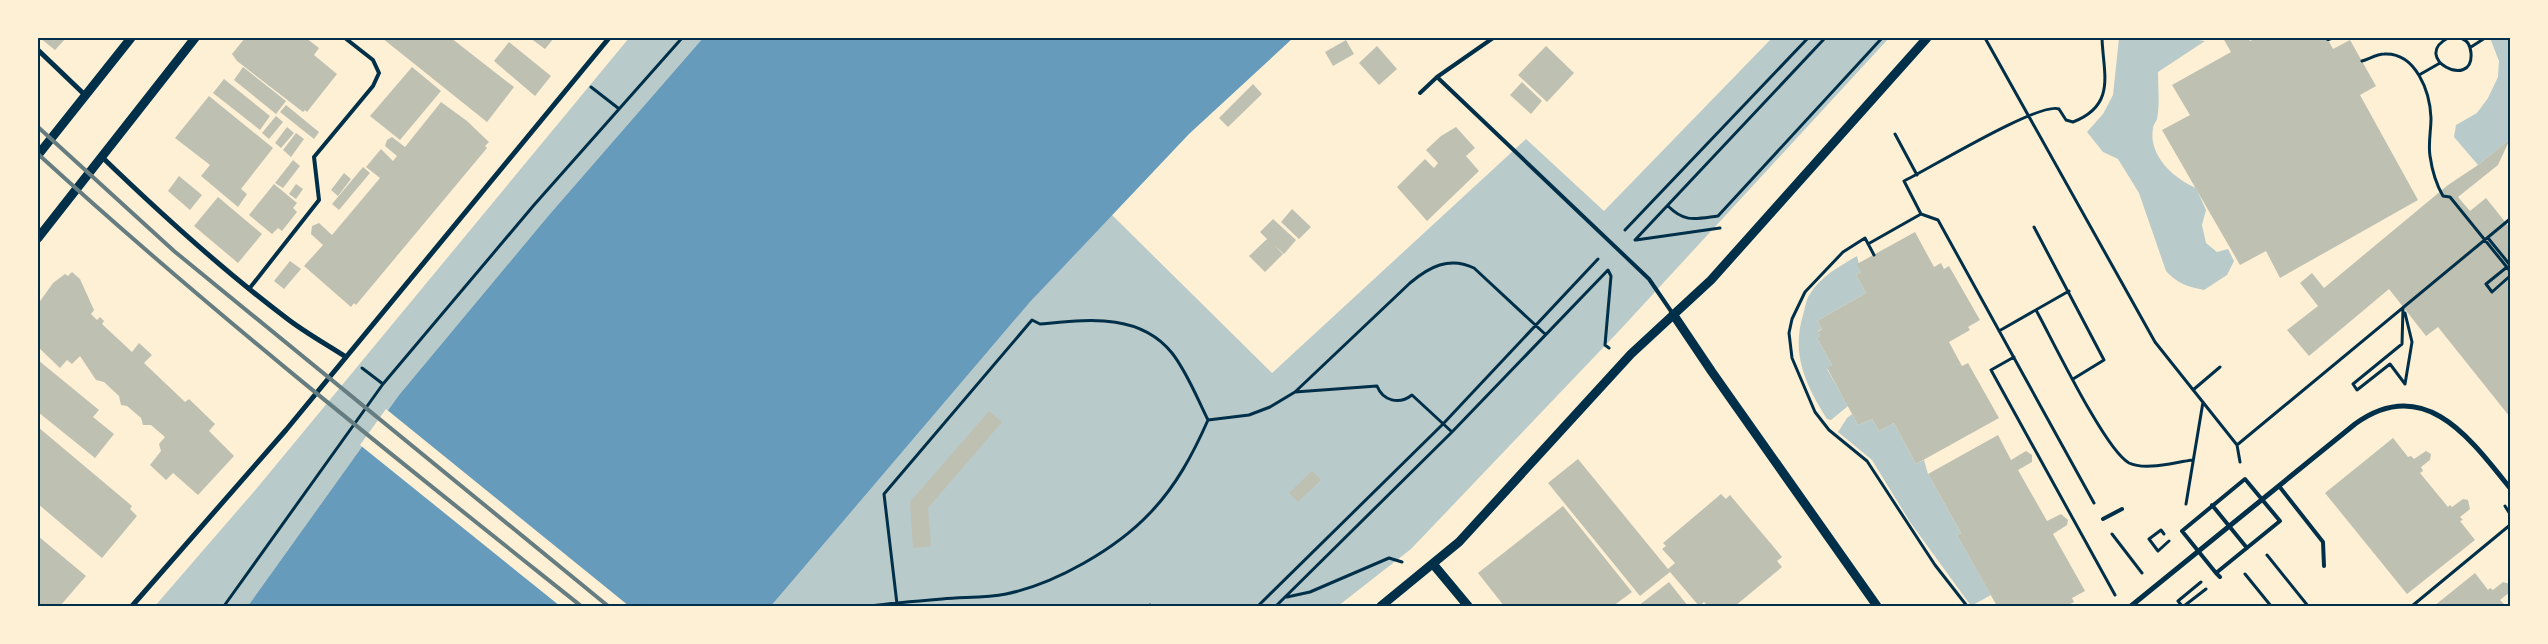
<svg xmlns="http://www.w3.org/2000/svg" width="2548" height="644" viewBox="0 0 2548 644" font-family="'Golos Text',sans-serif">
  <rect width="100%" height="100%" fill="#fdf0d5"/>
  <path fill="#b9caca" d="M629 38H703L549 215 399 395 248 606H155L257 488Z
    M1772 38H1889L1619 331 1411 549 1338 606H771L1030 302 1111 214 1272 373 1526 139 1604 211Z
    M2119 38H2184L2205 41 2158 72C2158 87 2160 104 2157 119 2156 122 2153 125 2153 129 2148 155 2174 179 2196 188L2206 210 2202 225 2206 243 2217 252 2228 249 2234 261 2227 275 2204 290C2188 287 2178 284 2166 271L2139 193 2118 159 2103 152 2087 132 2103 114 2113 95Z
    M2490 38H2510V139L2478 165 2454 137 2456 125 2477 113 2488 98 2498 77 2499 61Z
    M1857 256 1861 272 1856 275 1866 293 1817 321 1822 329 1818 331 1820 336 1817 338 1832 365 1827 369 1848 406 1831 420 1827 419C1806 385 1791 355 1803 315 1805 309 1806 299 1810 294 1821 276 1840 266 1857 256Z
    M1852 414 1858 425 1872 419 1879 431 1894 423 1916 464 1924 460 1928 474 1961 533 1957 535 1991 595 1971 606 1910 522 1872 460 1838 432 1847 418Z"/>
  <path fill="#669bbc" d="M703 38H1293L1189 134 1030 302 771 606H248L399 395 549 215Z"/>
  <path fill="#fdf0d5" d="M386 409 629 606H560L360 445Z"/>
  <path fill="#bec0b2" d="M40 38H66L55 50Z
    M245 38H306L319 48 314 55 337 74 307 112 305 110 303 112 237 61 232 54Z
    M382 38H451L514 87 487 122Z
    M530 38H554L545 49Z
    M2223 38H2248L2250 41 2257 38H2327L2333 49 2350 40 2376 86 2360 95 2418 200 2280 278 2266 251 2240 265 2162 130 2190 115 2172 85 2231 52Z
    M1346 40 1354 54 1333 66 1325 52Z
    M509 42 551 76 535 96 494 61Z
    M1377 46 1397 69 1379 85 1359 63Z
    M1546 46 1574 73 1547 102 1518 75Z
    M243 67 286 101 276 114 234 80Z
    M412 67 441 91 400 140 370 116Z
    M224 79 270 116 260 130 213 93Z
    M1522 82 1542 101 1531 114 1510 95Z
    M1253 84 1262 94 1228 127 1219 118Z
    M209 96 273 148 241 189 247 194 238 207 201 176 210 165 175 138Z
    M441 102 467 121 489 142 485 146 487 148 356 305 354 303 351 307 304 266 323 245 311 234 312 226 319 223 332 235 380 178 366 167 381 149 393 161 397 156 385 146 387 140 392 137 405 147Z
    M286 105 319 132 314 139 280 112Z
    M276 116 283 122 269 139 262 133Z
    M287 127 294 133 281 148 275 143Z
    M1456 127 1475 148 1466 156 1479 171 1427 221 1397 187 1425 159 1434 168 1438 163 1426 150 1441 136Z
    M296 133 304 139 291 157 283 150Z
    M2510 139 2498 165 2458 197 2470 211 2486 198 2510 228V417L2438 327 2426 336 2389 289 2309 356 2287 330 2318 306 2300 283 2312 273 2324 288 2448 185 2478 165Z
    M293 160 300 166 283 188 275 183Z
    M363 167 370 173 339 210 332 204Z
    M344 173 351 179 338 196 331 190Z
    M179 176 202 195 190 210 168 191Z
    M274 184 297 203 293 208 297 212 282 231 278 228 272 234 249 215Z
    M296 184 303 189 296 199 289 194Z
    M218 197 262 234 238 263 194 226Z
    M1292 209 1311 227 1299 239 1281 222Z
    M1273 219 1296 240 1284 254 1274 245 1283 254 1265 272 1249 256 1267 239 1260 232Z
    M1915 232 1934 267 1941 263 1944 269 1949 266 1980 320 1968 327 1970 330 1949 342 1962 366 1968 363 1999 418 1916 464 1894 423 1879 431 1872 419 1858 425 1827 368 1832 365 1817 338 1820 336 1818 332 1822 329 1817 321 1866 293 1856 275 1861 272 1857 264Z
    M290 261 301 269 284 289 274 281Z
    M72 272 80 279 94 310 91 314 97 320 100 317 104 321 102 324 132 352 139 343 152 355 144 363 185 402 189 399 215 424 209 431 234 456 198 495 173 473 166 480 150 465 161 451 159 444 165 437 151 425H143L141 418 127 406 121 405 119 396 104 382 96 380 80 356 72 364 67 360 60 368 38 347V304L53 283 65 274 68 276Z
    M38 360 99 410 93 417 114 434 95 458 38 412Z
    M989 411 1002 422 928 508 931 546 913 548 910 502Z
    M38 427 132 506 130 509 137 516 102 558 38 504Z
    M1998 435 2011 460 2026 451 2032 455V462L2018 470 2047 521 2061 514 2068 520 2067 525 2053 534 2085 591 2072 598 2074 602 2066 606H1997L1957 535 1961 533 1928 474Z
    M2393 438 2408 457 2411 456 2414 459 2426 451 2431 454 2430 460 2421 467 2423 471 2420 473 2448 507 2450 505 2452 507 2463 499 2468 500 2470 509 2460 517 2463 520 2460 521 2475 540 2407 594 2325 493Z
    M1578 459 1668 569 1675 563 1662 549 1666 546 1663 543 1721 494 1726 499 1730 495 1782 557 1777 561 1782 567 1735 606H1708L1704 602 1699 606 1670 572 1640 596 1548 483Z
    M1312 471 1321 480 1298 502 1289 493Z
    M1563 506 1632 592 1613 606H1504L1478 573Z
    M38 536 86 576 60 606H38Z
    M2475 573 2488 590 2490 588 2493 590 2503 582 2510 584V592L2500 600 2504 604 2503 606H2434Z
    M1669 582 1688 606H1638Z"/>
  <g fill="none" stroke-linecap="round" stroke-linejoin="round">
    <path stroke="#003049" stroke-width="3" d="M1985 38 2155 342 2237 445 2240 462
      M2448 38C2410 58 2474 91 2471 53 2470 45 2468 41 2461 38
      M2471 47 2485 38
      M2362 61C2369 59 2377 54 2384 54 2416 52 2430 92 2431 118 2431 131 2428 144 2430 156 2432 170 2436 184 2443 196L2450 197 2510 271
      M2419 75 2440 63
      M591 87 618 108
      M1895 134 1917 175
      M1668 206C1685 223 1695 219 1718 216L1882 38
      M2034 227 2104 360 2073 379
      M1625 230 1808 38
      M2488 238 2510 265
      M1635 240 1825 38
      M1636 240 1720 228
      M1868 244 1921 214
      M1874 255 1865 238 1843 252 1805 292 1792 319 1789 333 1792 358 1815 412 1829 430 1867 461 1935 565 1967 606
      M2507 267 2486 284 2492 292 2510 276
      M2403 308 2402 344 2353 384 2357 390 2390 364 2405 384
      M2036 310C2052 339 2105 450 2129 463 2146 471 2175 462 2193 460
      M2405 313 2412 342 2405 384
      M1999 331 2069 291
      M2014 357 1991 370 2115 595
      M362 368 383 384
      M2193 390 2220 367
      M1295 392 1377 386C1383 401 1399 405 1412 395L1452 432
      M1208 420 1249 415 1270 407 1295 392 1410 283C1429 267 1449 256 1474 268L1545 334
      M2237 445 2510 219
      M2094 503 1938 220 1921 214 1904 181C1929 169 2040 101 2059 109L2066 120 2073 122C2117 105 2103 73 2102 38
      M2186 504 2203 402
      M2505 506 2510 514
      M2112 534 2142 573
      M2164 534 2161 530 2149 539 2158 551 2169 541
      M2267 555 2308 606
      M2245 574 2271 606
      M1287 597 1310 592 1389 558 1402 562
      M224 606 383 384 534 205 682 38
      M870 606C894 603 918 601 942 599 964 597 985 598 1006 594 1055 584 1116 549 1150 513 1176 486 1193 454 1208 420 1197 398 1187 372 1172 353 1139 312 1086 320 1040 324L1032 320 884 494 897 604
      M1149 606 1150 605
      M1258 606 1443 424 1598 259
      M1276 606 1452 432 1608 270 1611 276 1605 345 1609 348
      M2182 606 2178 601 2201 582
      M2184 606 2206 589
      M2412 606 2510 525"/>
    <path stroke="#003049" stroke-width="4" d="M2328 39 2331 38
      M1437 77 1649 279 1673 314
      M1420 93 1437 77 1493 38
      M249 289 319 200 314 157 373 86 379 73 373 60 345 38
      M2279 486 2323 542 2324 566
      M2212 505 2247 548
      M2103 519 2122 509
      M2216 573 2280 521 2245 479 2182 531 2216 573 2220 577"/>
    <path stroke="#003049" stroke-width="5" d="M38 50 85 95
      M102 157C160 213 220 268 285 317 304 332 326 344 346 357
      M132 606 286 430 609 38
      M2131 606 2355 424C2424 374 2470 438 2510 488"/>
    <path stroke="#003049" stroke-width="9" d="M38 155 131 38
      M38 238 195 38
      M1673 314 1712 372 1877 606
      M1433 564 1468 606
      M1381 606 1459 542 1631 354 1711 280 1927 38"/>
    <path stroke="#657d81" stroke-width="4" d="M38 127 174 251 608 606
      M38 154C212 313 397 459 581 606"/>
  </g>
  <rect width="2548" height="644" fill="none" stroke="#fdf0d5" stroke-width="78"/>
  <rect x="39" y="39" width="2470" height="566" fill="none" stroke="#003049" stroke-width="2"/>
</svg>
